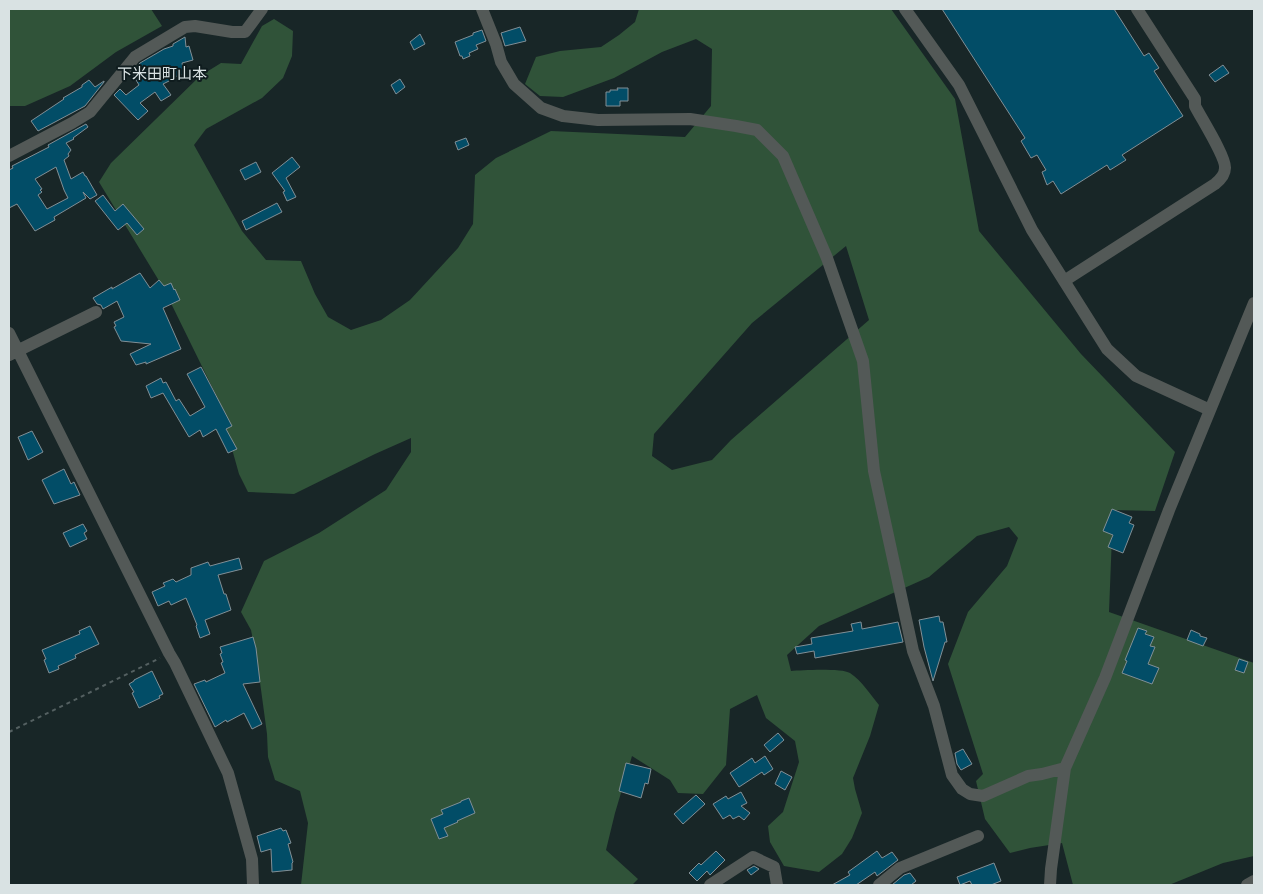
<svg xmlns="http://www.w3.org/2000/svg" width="1263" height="894" viewBox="0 0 1263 894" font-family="Manrope,'Noto Sans JP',sans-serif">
  <rect width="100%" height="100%" fill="#182627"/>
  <path fill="#305339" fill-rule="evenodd" d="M9 9H151L162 26 116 52 70 86 25 106H9Z
    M639 9H891L955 99 979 231 1081 354 1175 452 1155 511 1113 510 1109 612 1254 663V856L1223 863 1169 885H1073L1062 843 1030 848 1010 853 985 819 976 781 983 774 948 664 968 612 1007 566 1018 538 1009 527 977 536 929 577 819 626 787 655 791 671C802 670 842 668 850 673 862 681 870 694 879 705L870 736 853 778 855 789 862 813 852 838 842 854 819 872 784 866 770 842 768 826 783 812 799 762 795 741 766 718 757 695 730 709 726 765 703 794 678 793 670 780 632 756 615 813 606 850 638 879 632 885H301L308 823 300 791 275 780 268 757 267 734 257 660 251 630 241 612 264 561 319 533 386 490 411 452V438L375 454 294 494 248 492 239 474 218 399 164 289 99 182 111 163 200 76 221 63 241 64 262 26 274 19 293 31 292 56 283 78 262 98 206 129 194 145 242 231 266 260 301 261 315 294 328 317 351 330 381 320 410 300 458 248 473 224 475 175 496 158 551 131 685 137 711 106 712 49 696 39 662 52 614 78 563 97 540 96 525 84 536 57 560 51 601 47 619 35 635 22ZM846 246 869 320 731 440 712 460 672 470 652 456 654 434 752 323Z"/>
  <path fill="#024d67" stroke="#818f96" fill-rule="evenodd" d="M942 9H1114L1144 56 1149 53 1159 68 1154 71 1183 116 1122 155 1126 160 1110 170 1107 165 1061 194 1053 181 1047 185 1042 172 1046 170 1037 155 1031 158 1021 141 1025 138Z
    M520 27 526 41 505 46 501 33Z
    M482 30 486 41 476 45 478 49 469 53 470 56 463 59 462 56H460L455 42 473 35V33Z
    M420 34 425 44 414 50 410 42Z
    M185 37 186 47 189 46 193 60 182 63 184 74 174 77 175 78 163 84 171 95 161 101 155 92 140 103 148 111 138 120 114 95 120 89 126 95 139 85 132 73 140 63 164 49 173 46V44Z
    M1223 65 1229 73 1215 82 1209 75Z
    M400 79 405 87 396 94 391 85Z
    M89 80 95 87 104 81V82L85 106 38 131 31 121 64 99 63 98 82 87V85Z
    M617 88H628V101H620V106H606V92H610V90H618Z
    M86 124 88 127 73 138 74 139 66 143 71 150 68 154 69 156 64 160 71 179 83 172 85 176H86L97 195 90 199 83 192 86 198 54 217 55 220 35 231 17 204 9 208V170L13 168 12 166 49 147 48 145ZM56 167 64 190 68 198 47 209 38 195 42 192 40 190 42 189 35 179Z
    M466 138 469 145 458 150 455 142Z
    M292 157 300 167 286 178 296 197 287 201 283 192 285 191 272 173Z
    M256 162 261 172 245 180 240 170Z
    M103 195 115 211 123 204 144 229 137 235 127 223 118 230 95 201Z
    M277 203 282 212 246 230 242 221Z
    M140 273 150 288 159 280 164 286 171 283 174 290 175 289 180 300 163 308 181 349 146 364V362L136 365 130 354 151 344 121 341 114 327 116 326 114 322 124 317 117 301 103 309 101 305 97 304 93 298 112 287V289Z
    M201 367 232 426 226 429 237 449 228 453 216 429 203 437 200 430 189 437 163 393 151 398 146 386 161 378 163 383 166 382 176 401 179 399 190 416 205 407 187 374Z
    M32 431 43 452 28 460 18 437Z
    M64 469 71 484 74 482 80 495 54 504 42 480Z
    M1112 509 1132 517 1129 523 1134 525 1123 553 1108 547 1113 535 1103 531Z
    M83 524 87 531 84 533 87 539 70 547 63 533Z
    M239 558 242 569 218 575 224 594H226L231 610 205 620 210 634 200 638 196 626 197 625 186 598 171 605 169 601 158 606 152 592 165 586 163 583 173 579 176 582 191 575V568L208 562 210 566Z
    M939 616 940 622H943L947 642H945L933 681 924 647 919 620Z
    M861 622 862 629 898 622 903 642 815 658 814 651 797 654 795 647 812 644 811 638 853 631 851 624Z
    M90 626 99 644 75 655 76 658 58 666 59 669 49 673 44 660 46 659 42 650 80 634 79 631Z
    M1138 628 1147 631 1145 634 1154 637 1150 646 1155 647 1148 664 1159 668 1152 684 1122 673 1127 661 1125 660Z
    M1191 630 1200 634V636L1207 638 1203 646 1187 640Z
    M253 637 256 648 260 682 243 684 262 724 252 729 244 713 227 722 226 720 215 727 194 684 205 680 206 682 225 673 221 663 223 662 220 654 222 653 220 647Z
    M1239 659 1248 662 1244 673 1235 670Z
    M152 671 163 694 159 696 160 698 139 708 132 693 134 692 129 684 134 681V680Z
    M778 733 784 740 770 752 764 745Z
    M963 749 972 764 961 770 957 764 955 753Z
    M765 756 773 769 764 775 762 772 739 787 730 773 752 758 755 763Z
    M626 763 651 769 648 784 645 783 641 798 619 791Z
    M781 771 792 777 785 790 775 784Z
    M741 792 747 803 741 806 750 813 744 820 739 816 733 819 730 815 723 819 713 804 726 796 728 799Z
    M696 795 705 804 683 824 674 814Z
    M469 798 475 813 457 821 458 822 444 828 448 836 439 839 431 819 443 814 441 810 461 802V801Z
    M281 828 283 831 286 830 291 843 288 844 293 862 292 863V870L272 872 271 849 261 852 257 836Z
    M716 851 725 860 710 875 707 871 697 881 689 873 699 863 701 865Z
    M877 851 882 858 892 852 898 860 877 876 875 872 856 885H832L850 875 848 872Z
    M994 863 1001 881 991 885H972L970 881 960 885 957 877Z
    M754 866 759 869 751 875 747 870Z
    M910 873 916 881 911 885H892L904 875Z"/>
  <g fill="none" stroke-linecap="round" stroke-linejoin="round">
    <path stroke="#546061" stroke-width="2" stroke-dasharray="4 4" stroke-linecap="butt" d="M9 732 160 658"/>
    <path stroke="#535957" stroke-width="12" d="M482 9 496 44 501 62 514 84 541 108 563 116 598 120 690 119 736 126 757 130 783 156 827 258 863 361 874 471 913 651 934 706 952 775 962 789 970 794 983 796 1028 776 1042 774 1065 768
      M905 9 959 85 1032 230 1107 349 1136 376 1210 410
      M9 156 72 123 90 112 135 57 185 27 195 26 232 32H245L262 9
      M1064 281 1215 184C1220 180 1225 175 1225 168 1226 157 1201 118 1195 106V99L1137 9
      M9 333 169 653 175 663 228 773 252 859 253 885
      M9 355 96 312
      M710 885 753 857 774 867 777 885
      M879 885 900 868 978 836
      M1050 885 1051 869 1065 768 1105 678 1169 510 1254 303
      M1247 885 1254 881"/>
  </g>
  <g text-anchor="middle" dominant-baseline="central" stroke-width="4" stroke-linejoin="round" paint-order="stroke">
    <g font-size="15" fill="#d9e2e3" stroke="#0f1c1e">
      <text x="162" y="73">下米田町山本</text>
    </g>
  </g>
  <rect width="1263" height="894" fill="none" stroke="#d9e2e3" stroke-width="20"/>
</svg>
